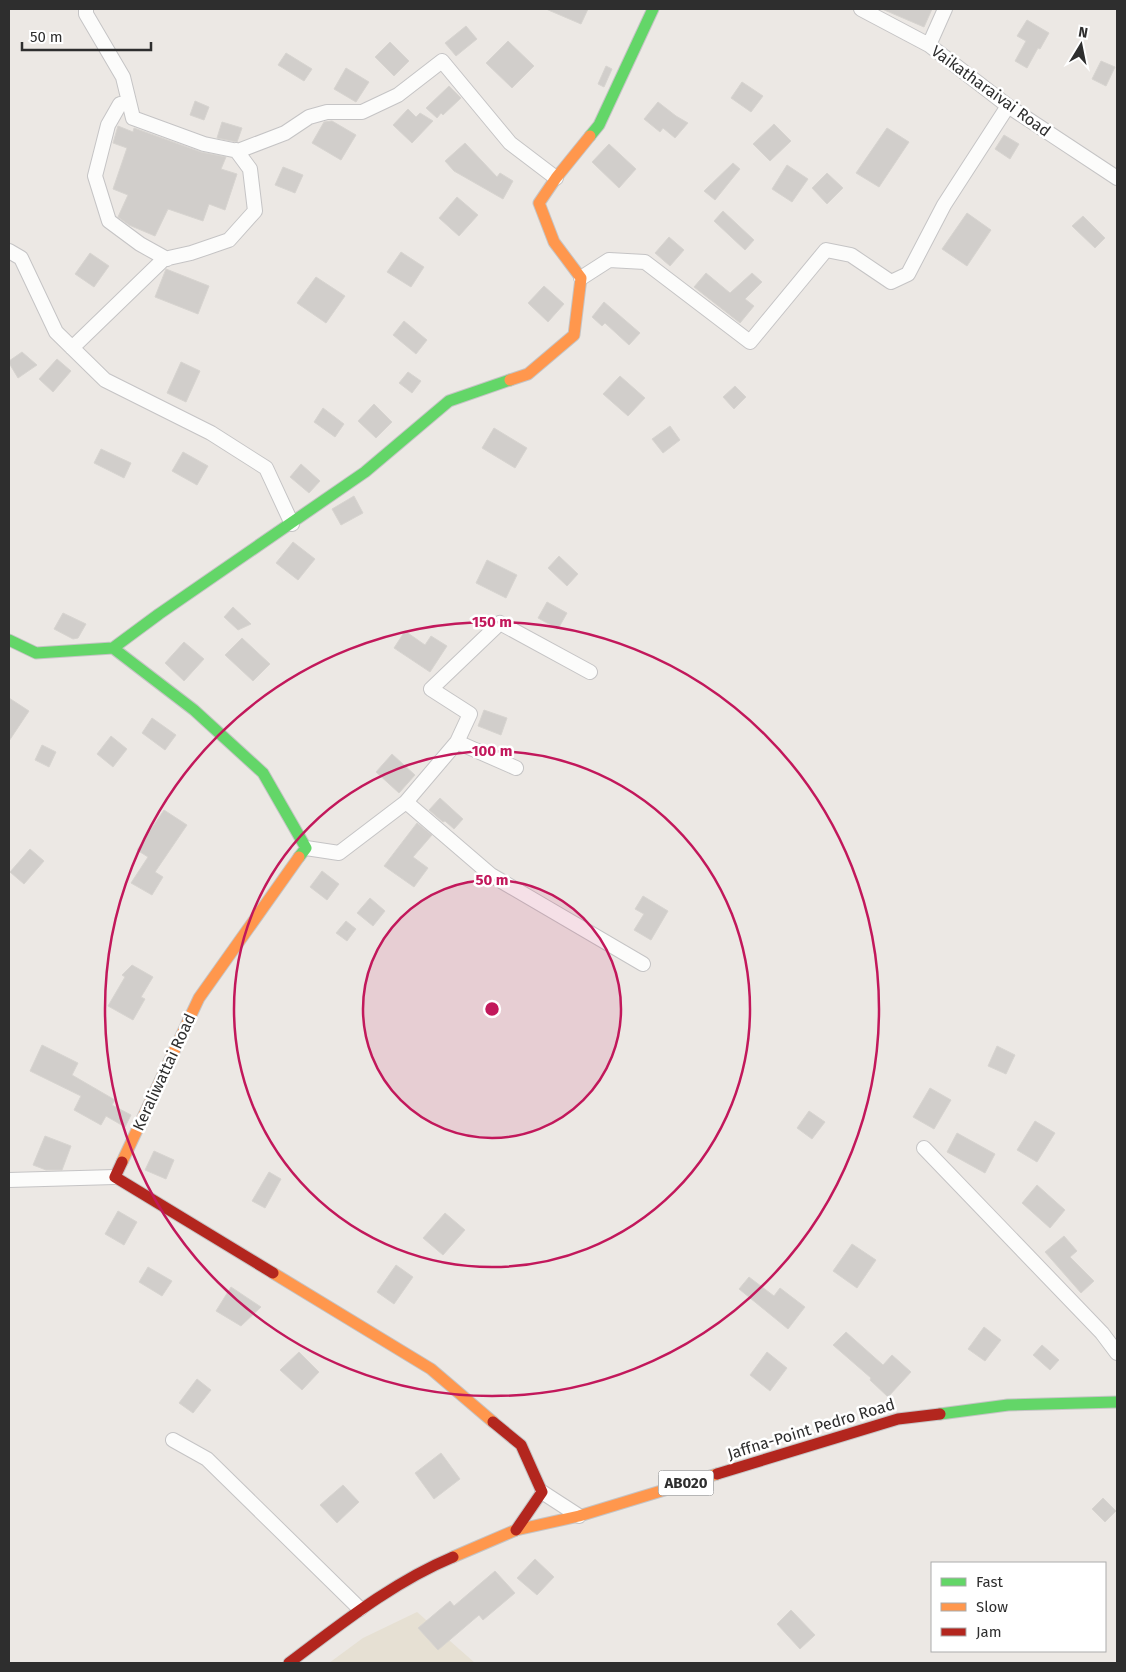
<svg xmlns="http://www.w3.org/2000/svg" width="1126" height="1672" viewBox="0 0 1126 1672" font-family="'Fira Sans',sans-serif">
  <rect width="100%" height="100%" fill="#ece8e4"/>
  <path fill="#e6e0d3" d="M417 1612 475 1663H329L363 1638Z"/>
  <path fill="#d1cecb" stroke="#d7d4d0" d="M546 9H588L581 24Z
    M882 9H932L924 27Z
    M1027 20 1049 33 1040 49 1038 48 1027 68 1015 61 1026 41 1017 36Z
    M466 26 477 39 456 56 445 43Z
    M508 41 534 66 512 88 486 63Z
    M390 42 409 61 394 76 375 57Z
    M286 53 312 69 304 81 278 65Z
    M1101 61 1115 67 1106 86 1092 79Z
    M606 66 612 69 604 87 598 84Z
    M346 68 369 82 356 102 334 89Z
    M742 82 763 96 751 112 731 98Z
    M449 86 461 98 443 115 441 113 437 118 426 108Z
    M195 101 209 107 204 120 190 115Z
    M658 102 676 116 688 123 675 138 663 128 660 132 644 119Z
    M408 109 416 117 420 113 433 121 412 143 393 125Z
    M332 121 356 135 341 160 312 143 324 122Z
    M222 122 242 128 237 142 217 138Z
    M774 124 791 141 770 161 753 144Z
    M118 126 133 132 134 128 201 152 226 157 221 169 237 174 225 210 209 204 203 221 168 209 155 236 129 225 118 217 128 195 113 189 127 148 113 143Z
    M887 128 909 142 879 187 856 173Z
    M1004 135 1019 144 1010 159 995 149Z
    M465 143 497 177 500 173 513 181 503 199 454 171 445 161Z
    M609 144 636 169 619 188 592 162Z
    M733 163 740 169 715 200 704 191Z
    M787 165 808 179 792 202 772 189Z
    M283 167 303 175 295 193 275 185Z
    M827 173 843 188 827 204 812 188Z
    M457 197 478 215 459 236 439 218Z
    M723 211 754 240 745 250 714 221Z
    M967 213 991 230 967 266 942 249Z
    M1083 216 1105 238 1095 248 1072 226Z
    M669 237 684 250 670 266 655 253Z
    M401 252 424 267 411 287 387 272Z
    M90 253 109 266 94 287 75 274Z
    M166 269 209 286 198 314 155 297Z
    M706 273 730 293 752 273 762 282 745 299 754 306 740 323 694 287Z
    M316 277 345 296 326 323 297 303Z
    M544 286 564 304 548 322 528 303Z
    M604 302 640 333 629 345 605 323 602 326 592 317Z
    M404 321 427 340 416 354 393 335Z
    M22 352 37 365 18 378 9 363V361Z
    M57 359 71 371 53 392 39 379Z
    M181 362 200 371 186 402 167 393Z
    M408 372 421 381 412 393 399 383Z
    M620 376 645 398 628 416 603 394Z
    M735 386 746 397 734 409 723 397Z
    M374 404 392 422 376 438 358 421Z
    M323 408 344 424 335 437 314 422Z
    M670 426 680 440 663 453 652 439Z
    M494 428 527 448 515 468 482 448Z
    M101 449 131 463 124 478 94 463Z
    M183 452 208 466 197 485 172 471Z
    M301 464 320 481 309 493 290 477Z
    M354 496 363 513 341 525 332 509Z
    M293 542 315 559 298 580 276 563Z
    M559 556 578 574 567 586 548 568Z
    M487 560 517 575 506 598 476 583Z
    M547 602 567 613 558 629 538 618Z
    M233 607 251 624 238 630 224 617Z
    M63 613 86 624 78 638 73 639 54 629Z
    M405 631 425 645 431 636 447 646 430 672 394 648Z
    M242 638 270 664 253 681 225 655Z
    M184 642 204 659 184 681 165 663Z
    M9 698 29 711 9 741Z
    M484 710 507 718 501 735 478 726Z
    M152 718 176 735 165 750 142 733Z
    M111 736 127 749 113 767 97 754Z
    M42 745 56 752 49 767 35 760Z
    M392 754 415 775 399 793 376 772Z
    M440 798 463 819 454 829 445 821 443 822 429 810Z
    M164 810 187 825 155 872 163 877 152 895 131 883 148 857 137 850Z
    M417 823 432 835 413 857 428 868 414 887 384 866Z
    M30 849 44 861 24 884 10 872Z
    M322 871 339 884 327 900 310 887Z
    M643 896 668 911 651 940 634 930 644 914 635 909Z
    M370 898 385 911 373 926 357 913Z
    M346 921 356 929 347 941 336 933Z
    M132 965 153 977 141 997 145 999 133 1020 108 1006 125 977 122 975Z
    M42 1045 78 1063 72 1075 115 1100 112 1105 131 1115 125 1127 106 1116 101 1125 74 1110 81 1096 30 1071Z
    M997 1046 1015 1055 1006 1074 988 1066Z
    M930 1088 951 1100 934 1129 913 1117Z
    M809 1111 825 1122 812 1139 797 1128Z
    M1035 1121 1055 1133 1037 1162 1017 1150Z
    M957 1133 995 1154 985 1173 947 1152Z
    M45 1136 71 1146 62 1170H46L33 1165Z
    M154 1151 174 1160 166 1179 145 1170Z
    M269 1172 281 1179 265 1208 252 1201Z
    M1037 1185 1065 1210 1050 1228 1022 1203Z
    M118 1211 137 1222 124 1245 105 1234Z
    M445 1213 465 1230 443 1255 423 1238Z
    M1064 1236 1077 1251 1070 1257 1094 1281 1081 1293 1045 1252Z
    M852 1244 876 1260 857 1288 833 1271Z
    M396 1265 413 1277 394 1304 377 1292Z
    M148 1267 172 1281 162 1296 139 1282Z
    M749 1277 774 1296 780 1288 805 1307 788 1329 739 1289Z
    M231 1287 261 1307 241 1326 216 1311Z
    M984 1327 1001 1340 985 1361 968 1349Z
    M846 1332 883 1365 892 1355 911 1372 888 1397 870 1380 871 1378 833 1345Z
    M1042 1345 1059 1360 1050 1370 1033 1355Z
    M299 1352 319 1372 302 1390 280 1370Z
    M767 1352 787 1368 770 1391 750 1375Z
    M197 1379 211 1390 193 1413 179 1403Z
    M441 1453 460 1479 434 1499 415 1473Z
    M343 1485 359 1502 337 1523 320 1505Z
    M1103 1498 1116 1511 1105 1522 1092 1509Z
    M535 1559 554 1577 537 1595 517 1578Z
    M495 1571 515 1593 483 1620 479 1615 438 1650 418 1628 450 1601 454 1606Z
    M791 1610 815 1635 800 1649 777 1624Z"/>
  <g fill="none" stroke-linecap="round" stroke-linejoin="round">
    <defs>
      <path id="street" d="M86 9V14L123 77 133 118 204 144 238 151 285 133 309 117 327 112H362L398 95 442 61 510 143 556 178
        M861 9 929 45 1008 106 1117 178
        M929 45 945 9
        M129 102 120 104 108 125 95 176 109 221 140 244 167 259
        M9 251 21 258 56 332 105 380 211 433 266 468 292 524
        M581 278 609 260 645 262 750 342 826 250 851 255 891 282 908 274 944 205 1008 106
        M72 348 164 259 191 253 229 240 255 211 250 169 236 150
        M457 742 516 768
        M406 802 491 875 643 964
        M306 848 339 853 406 802 457 742 470 714 431 689 500 623 590 672
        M924 1148 1102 1333 1117 1353
        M9 1180 115 1177
        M173 1440 207 1459 360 1609
        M542 1492 579 1516"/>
      <path id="fast" d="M590 136 599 125 653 9
        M9 640 36 653 113 648 194 710 263 773 306 848 299 857
        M113 648 159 614 365 472 449 401 510 380
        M940 1414 1008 1405 1117 1402"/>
      <path id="slow" d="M510 380 528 374 574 335 581 278 554 242 539 203 556 178 590 136
        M122 1162 199 998 299 857
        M273 1273 431 1369 493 1422
        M453 1557 516 1530 579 1516 717 1474"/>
      <path id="jam" d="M122 1162 115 1177 273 1273
        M493 1422 521 1445 542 1492 516 1530
        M717 1474 898 1419 940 1414
        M289 1663C341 1624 393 1582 453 1557"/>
    </defs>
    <use href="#street" stroke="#c5c4c5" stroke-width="16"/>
    <use href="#fast" stroke="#c5c4c5" stroke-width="13"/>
    <use href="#slow" stroke="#c5c4c5" stroke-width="13"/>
    <use href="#jam" stroke="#c5c4c5" stroke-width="13"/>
    <use href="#street" stroke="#fcfcfb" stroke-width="14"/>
    <use href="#fast" stroke="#63d668" stroke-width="11"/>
    <use href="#slow" stroke="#ff974d" stroke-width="11"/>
    <use href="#jam" stroke="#b3261e" stroke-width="11"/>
  </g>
  <circle cx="492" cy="1009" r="129" fill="#c2185b" fill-opacity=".12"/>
  <g fill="none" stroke="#c2185b" stroke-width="2.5">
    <circle cx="492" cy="1009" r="129"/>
    <circle cx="492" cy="1009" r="258"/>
    <circle cx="492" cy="1009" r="387"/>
  </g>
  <g text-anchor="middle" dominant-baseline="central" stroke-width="5" stroke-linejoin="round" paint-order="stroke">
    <rect fill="#fff" stroke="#6d6d6d" stroke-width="1" x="658.5" y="1470.5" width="55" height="25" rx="4"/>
    <g font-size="15" font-weight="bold" fill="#2e2e2e">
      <text x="686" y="1483">AB020</text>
    </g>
    <g font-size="16" fill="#2e2e2e" stroke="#fff">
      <text transform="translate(991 91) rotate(36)">Vaikatharaivai Road</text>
      <text transform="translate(164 1072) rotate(-65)">Keraliwattai Road</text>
      <text transform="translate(811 1429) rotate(-17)">Jaffna-Point Pedro Road</text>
    </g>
  </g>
  <circle cx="492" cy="1009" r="8" fill="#c2185b" stroke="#fff" stroke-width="2.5"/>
  <g font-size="15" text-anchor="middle" font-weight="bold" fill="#c2185b" stroke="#fff" stroke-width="5" stroke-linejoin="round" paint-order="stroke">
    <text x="492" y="627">150 m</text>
    <text x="492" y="756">100 m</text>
    <text x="492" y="885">50 m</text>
  </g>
  <rect width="1126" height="1672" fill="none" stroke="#2e2e2e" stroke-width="20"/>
  <rect x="931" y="1562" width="175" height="90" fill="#ffffff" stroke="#ababab"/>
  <rect x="941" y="1578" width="25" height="8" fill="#63d668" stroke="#ababab"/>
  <text x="976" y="1587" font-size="15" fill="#2e2e2e">Fast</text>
  <rect x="941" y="1603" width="25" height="8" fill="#ff974d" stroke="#ababab"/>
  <text x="976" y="1612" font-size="15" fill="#2e2e2e">Slow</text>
  <rect x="941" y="1628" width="25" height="8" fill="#b3261e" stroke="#ababab"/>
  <text x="976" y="1637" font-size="15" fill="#2e2e2e">Jam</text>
  <g transform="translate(1081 45) rotate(10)" stroke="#ffffff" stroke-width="4" paint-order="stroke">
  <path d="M0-4L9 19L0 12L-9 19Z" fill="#2e2e2e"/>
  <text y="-8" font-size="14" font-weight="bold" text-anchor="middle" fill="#2e2e2e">N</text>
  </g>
  <path d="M22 42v8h129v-8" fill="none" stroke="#2e2e2e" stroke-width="2.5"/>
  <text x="30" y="42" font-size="15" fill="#2e2e2e" stroke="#ffffff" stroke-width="4" paint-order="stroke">50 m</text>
</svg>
